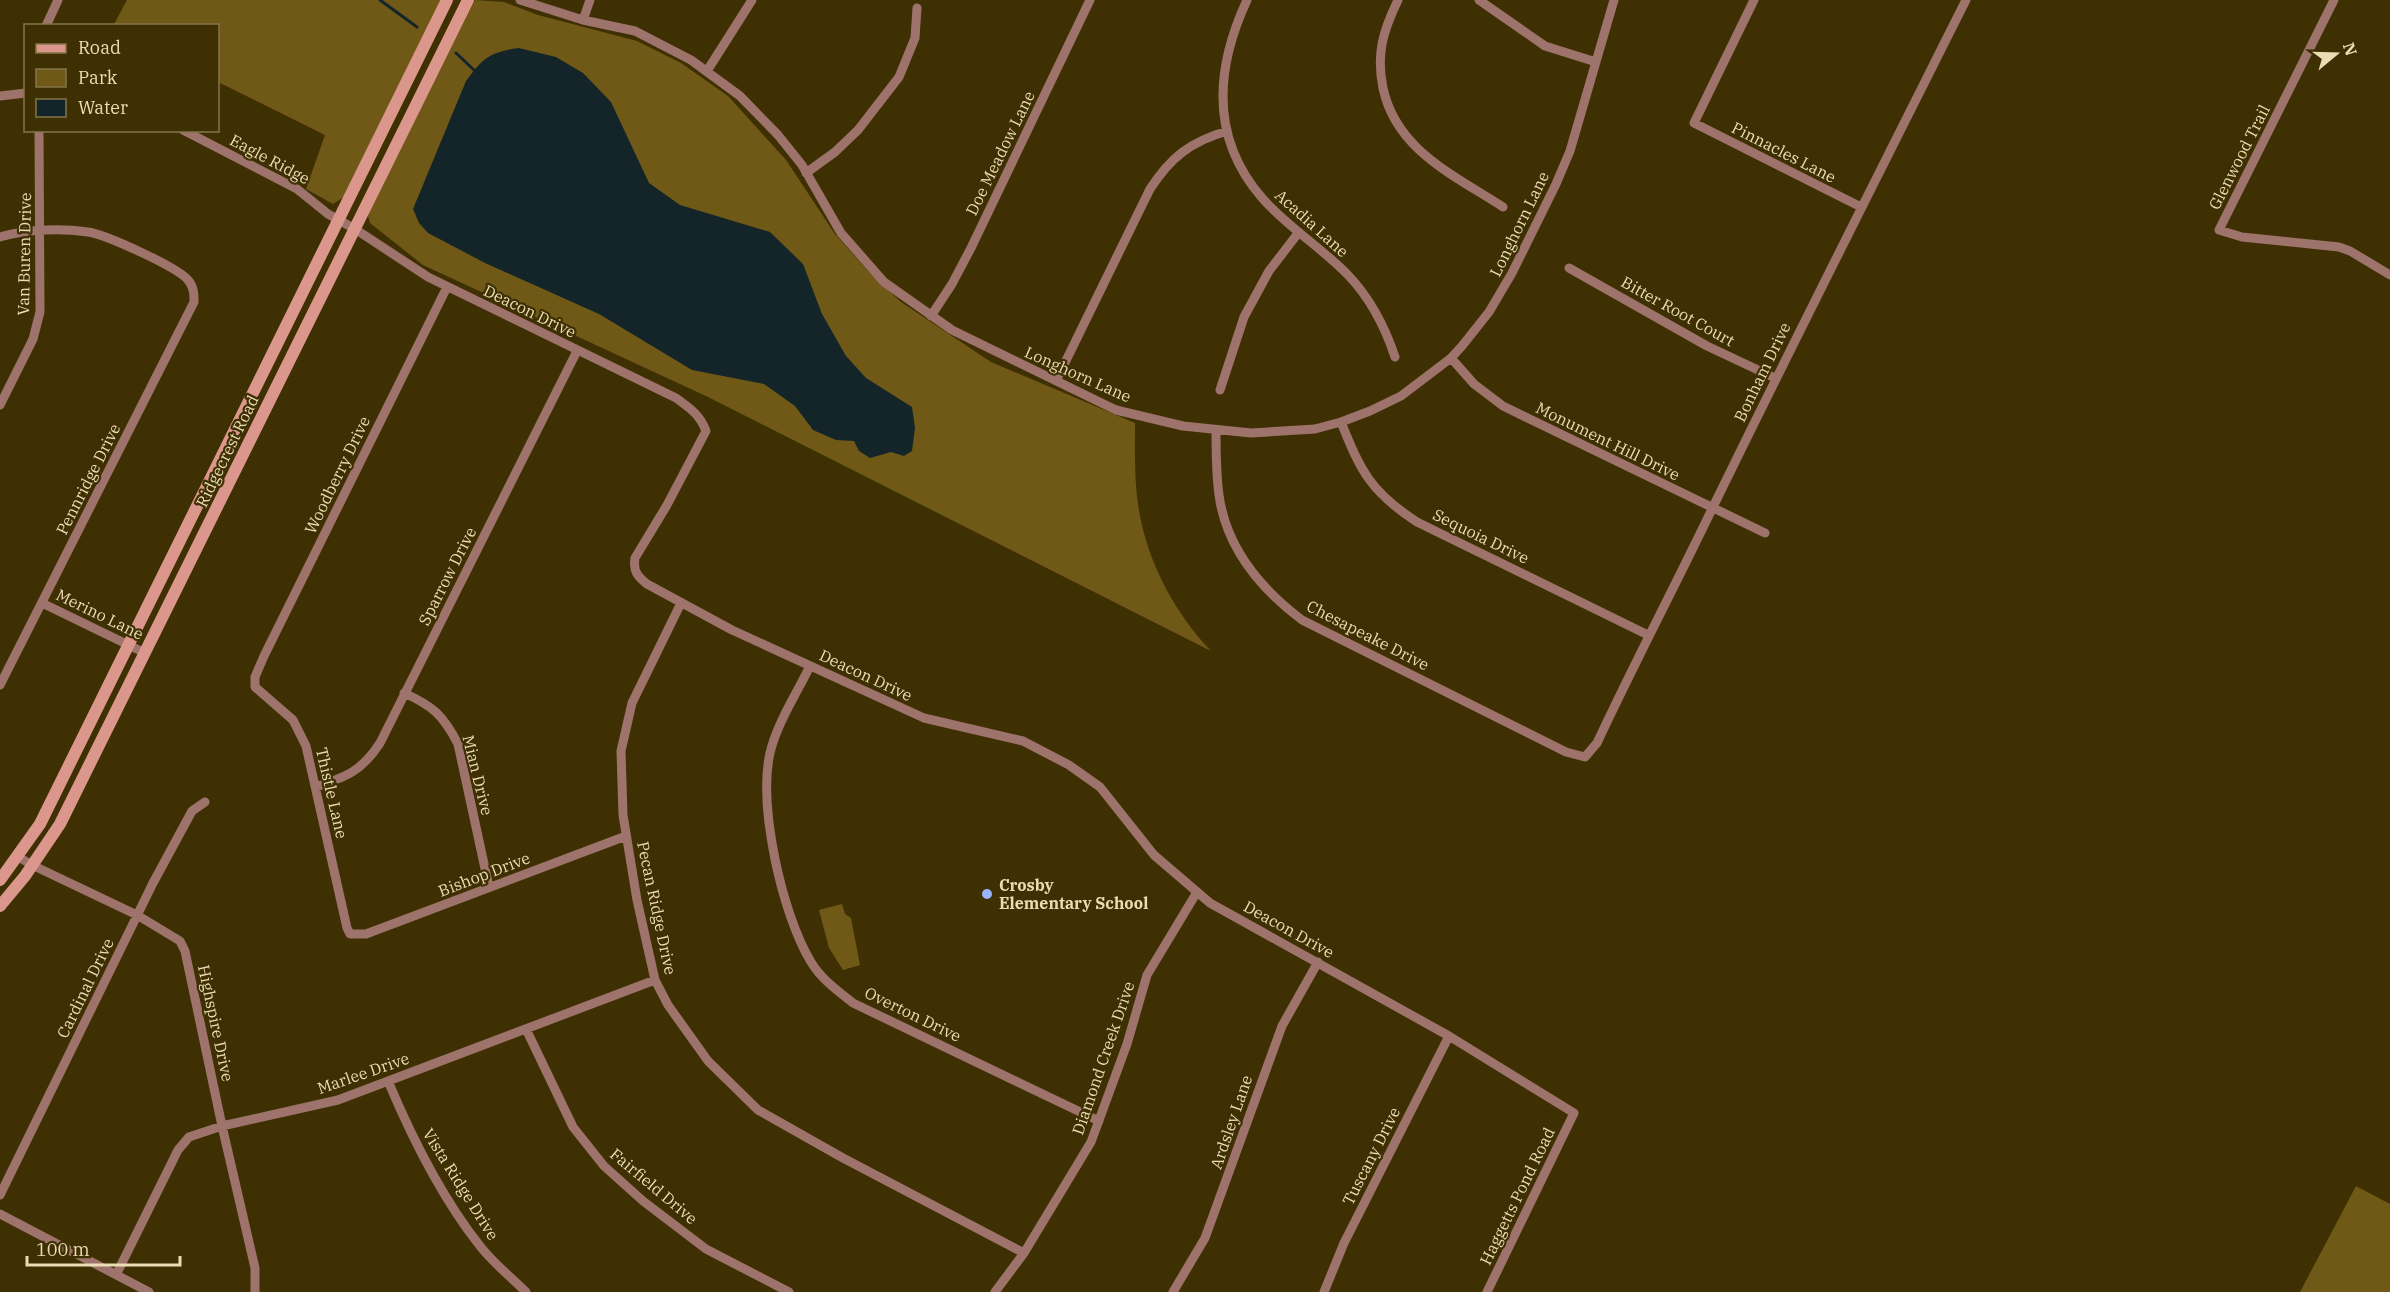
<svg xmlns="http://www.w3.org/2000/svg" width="2390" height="1292" viewBox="0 0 2390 1292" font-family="'IBM Plex Serif',serif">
  <rect width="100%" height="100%" fill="#3f3003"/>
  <path fill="#705917" d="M127 0H441L344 197 333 204 306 189 325 135 218 82V26H113Z
    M475 0 504 2 538 15 637 41 681 63 728 96 786 160 835 234 868 271 901 302 991 362 1135 423C1135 454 1134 486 1140 516 1150 567 1176 614 1211 651L708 397 423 265 370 223 368 216 371 207Z
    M842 904 845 914 851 918 860 965 843 970 829 948 819 910Z
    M2356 1186 2390 1204V1292H2300Z"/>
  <path fill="#132528" d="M519 48 556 57 583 73 611 102 649 183 680 205 770 232 803 264 822 314 846 356 866 378 912 407 915 428 912 451 904 456 891 452 870 458 859 451 854 441 836 440 813 430 795 406 764 384 692 370 599 314 485 263 428 233 419 223 413 209 466 81C483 58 489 52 519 48Z"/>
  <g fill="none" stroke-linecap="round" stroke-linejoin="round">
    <path stroke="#132528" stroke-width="3" d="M380 0 417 27
      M456 53 474 70"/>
    <path stroke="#9e736c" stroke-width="9" d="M520 0 583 20 635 31 691 60 740 96 778 135 802 165 841 233 884 282 952 330 1116 410 1183 426 1251 433 1315 429 1341 422 1370 411 1401 396 1451 358 1462 346 1489 312 1512 273 1556 184 1570 151 1614 0
      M1247 0C1215 69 1210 139 1263 199 1289 228 1322 248 1348 275 1370 298 1385 327 1395 357
      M1398 0C1383 31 1376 54 1383 88 1396 150 1454 175 1503 207
      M1479 0 1545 46 1596 62
      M1754 0 1694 123 1861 207
      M2334 0 2219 230 2242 237 2339 247 2350 251 2390 275
      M583 20 590 0
      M46 26 58 0
      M707 71 752 0
      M0 96 26 93
      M183 130 297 189 328 214 355 229 428 277 676 398C690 408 700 415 706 431L667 505 635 558C633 571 637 576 647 584L732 630 924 718 1023 741 1069 765 1100 787 1154 855 1210 903 1449 1036 1574 1113 1487 1292
      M806 173 835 152 858 130 899 77 915 38 917 8
      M0 237C27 229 61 228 88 232 107 235 177 267 188 280 194 287 194 294 194 302L0 685
      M1569 268 1707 346 1775 378
      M447 287 264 656 255 677V687L293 720 306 746 347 928 350 934H366L626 836
      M931 316 952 284 971 248 1090 0
      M1451 358 1474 384 1503 406 1765 533
      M1056 381 1150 189C1171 157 1190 142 1227 131
      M1220 390 1244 317 1269 271 1299 232
      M0 405 33 339 40 312 39 130
      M1341 422C1361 472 1371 492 1417 522L1648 635
      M1216 430C1216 451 1216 473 1219 495 1226 547 1261 589 1302 620L1566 752 1585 757 1597 743C1634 664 1675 586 1713 507 1796 337 1881 169 1966 0
      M42 603 145 653
      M681 603 632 703 621 751 623 815 637 900 655 980 668 1005 708 1061 758 1110 843 1158 1024 1253
      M810 666C797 693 777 723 770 753 758 807 782 914 811 962 821 979 838 991 853 1003L1099 1121
      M404 693C433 706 443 715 458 744L489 887
      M316 787C346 777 362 771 380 743L577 351
      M17 856 32 865 137 915 180 941 185 951 222 1126 255 1268V1292
      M526 1029 573 1127 604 1166 643 1201 706 1249 789 1292
      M388 1081C412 1138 441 1197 480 1246 493 1263 511 1277 526 1292
      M0 1195 153 883 192 811 205 802
      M0 1214 149 1292
      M116 1275 178 1150 189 1137 222 1126 338 1100 655 980
      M995 1292 1024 1253 1091 1142 1127 1044 1147 975 1197 892
      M1173 1292 1205 1238 1282 1026 1318 962
      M1324 1292 1344 1243 1449 1036"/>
    <path stroke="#db978c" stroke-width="12" d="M0 880 40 824 447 0
      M0 906 25 876 60 824 468 0"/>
  </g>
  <circle fill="#9bb5fd" stroke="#3f3003" stroke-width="2" cx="987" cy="894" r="6"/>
  <g text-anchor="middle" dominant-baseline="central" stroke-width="4.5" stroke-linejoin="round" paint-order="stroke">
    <g font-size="16" fill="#ebdcb6" stroke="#3f3003">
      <text transform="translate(1784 152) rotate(27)">Pinnacles Lane</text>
      <text transform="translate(1000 153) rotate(-64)">Doe Meadow Lane</text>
      <text transform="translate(2239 157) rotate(-63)">Glenwood Trail</text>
      <text transform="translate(270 159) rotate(28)">Eagle Ridge</text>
      <text transform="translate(1312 223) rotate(42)">Acadia Lane</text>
      <text transform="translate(1519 224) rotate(-64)">Longhorn Lane</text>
      <text transform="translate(24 254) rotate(-89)">Van Buren Drive</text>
      <text transform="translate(530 311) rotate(26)">Deacon Drive</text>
      <text transform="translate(1678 311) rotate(29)">Bitter Root Court</text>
      <text transform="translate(1762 372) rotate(-64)">Bonham Drive</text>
      <text transform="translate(1078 374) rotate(24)">Longhorn Lane</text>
      <text transform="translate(1608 441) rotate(26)">Monument Hill Drive</text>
      <text transform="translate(227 451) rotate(-64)">Ridgecrest Road</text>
      <text transform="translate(337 475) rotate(-64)">Woodberry Drive</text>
      <text transform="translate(88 479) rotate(-63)">Pennridge Drive</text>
      <text transform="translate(1481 536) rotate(26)">Sequoia Drive</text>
      <text transform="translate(447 576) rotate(-63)">Sparrow Drive</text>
      <text transform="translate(100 614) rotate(26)">Merino Lane</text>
      <text transform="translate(1368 635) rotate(27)">Chesapeake Drive</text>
      <text transform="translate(866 675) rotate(25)">Deacon Drive</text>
      <text transform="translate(478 775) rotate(76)">Mian Drive</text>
      <text transform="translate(332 793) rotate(77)">Thistle Lane</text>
      <text transform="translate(484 874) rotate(-21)">Bishop Drive</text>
      <text transform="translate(657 908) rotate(78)">Pecan Ridge Drive</text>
      <text transform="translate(1289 929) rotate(29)">Deacon Drive</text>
      <text transform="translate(85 988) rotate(-64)">Cardinal Drive</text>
      <text transform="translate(913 1014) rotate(26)">Overton Drive</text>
      <text transform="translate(216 1023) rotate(78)">Highspire Drive</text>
      <text transform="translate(1103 1058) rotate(-71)">Diamond Creek Drive</text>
      <text transform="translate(363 1073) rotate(-19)">Marlee Drive</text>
      <text transform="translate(1231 1122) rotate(-71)">Ardsley Lane</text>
      <text transform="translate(1371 1156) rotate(-63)">Tuscany Drive</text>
      <text transform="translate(461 1184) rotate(58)">Vista Ridge Drive</text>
      <text transform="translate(654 1186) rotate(40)">Fairfield Drive</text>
      <text transform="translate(1517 1196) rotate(-64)">Haggetts Pond Road</text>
    </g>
    <g font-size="16" font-weight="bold" fill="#ebdcb6" stroke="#3f3003" text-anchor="start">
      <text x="999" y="885">Crosby<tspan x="999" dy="18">Elementary School</tspan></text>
    </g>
  </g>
  <rect x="24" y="24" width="195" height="108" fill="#3f3003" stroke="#84754b" stroke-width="1.5"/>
  <rect x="36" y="44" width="30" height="9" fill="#db978c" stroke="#84754b" stroke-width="1.5"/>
  <text x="78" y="54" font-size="18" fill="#ebdcb6">Road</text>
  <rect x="36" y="69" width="30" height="18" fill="#705917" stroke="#84754b" stroke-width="1.5"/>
  <text x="78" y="84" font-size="18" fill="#ebdcb6">Park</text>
  <rect x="36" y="99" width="30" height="18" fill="#132528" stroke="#84754b" stroke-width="1.5"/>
  <text x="78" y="114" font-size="18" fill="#ebdcb6">Water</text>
  <g transform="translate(2336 54) rotate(71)" stroke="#3f3003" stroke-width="4.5" paint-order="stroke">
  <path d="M0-4.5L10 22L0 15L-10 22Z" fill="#ebdcb6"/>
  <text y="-9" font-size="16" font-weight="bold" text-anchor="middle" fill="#ebdcb6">N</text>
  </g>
  <path d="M27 1256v9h153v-9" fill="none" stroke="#ebdcb6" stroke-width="3"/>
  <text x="36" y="1256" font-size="18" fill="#ebdcb6" stroke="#3f3003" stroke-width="4.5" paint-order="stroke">100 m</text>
</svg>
